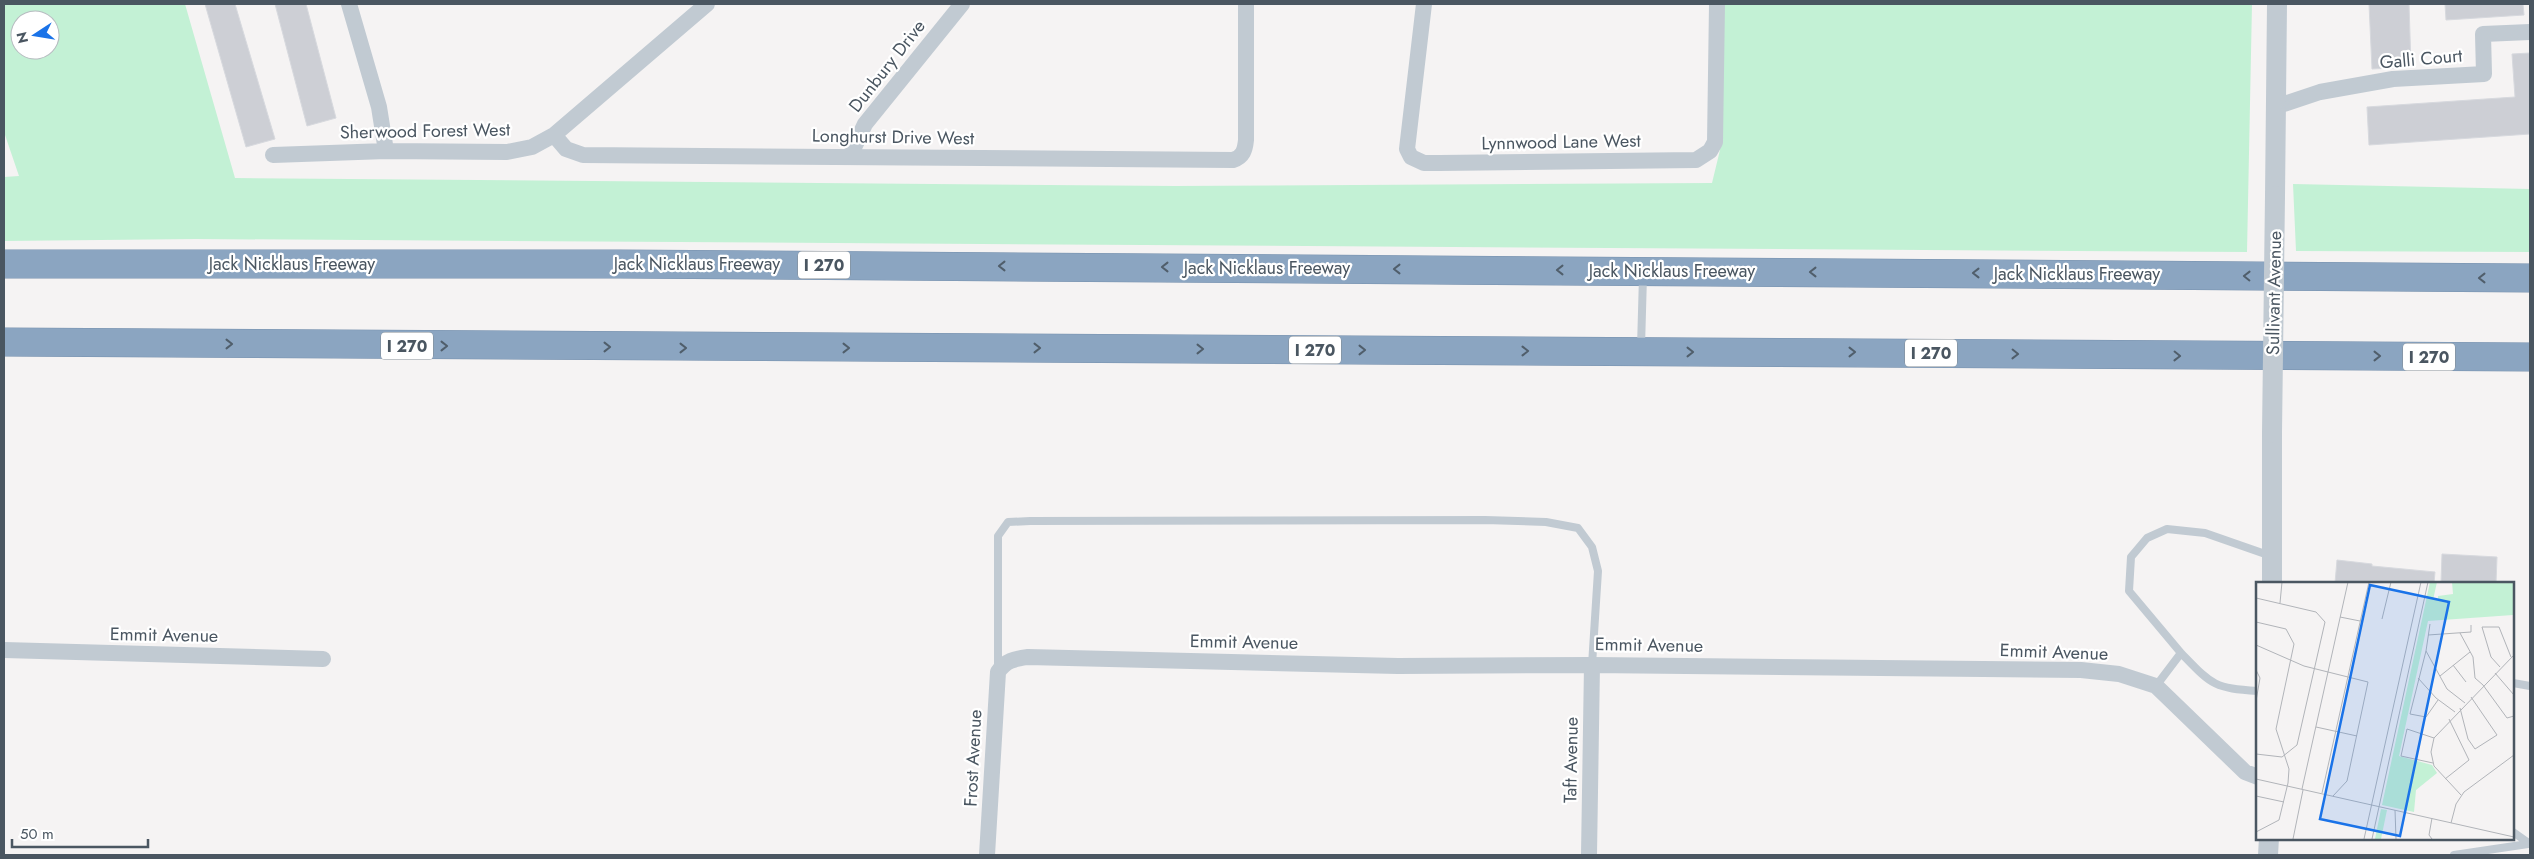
<svg xmlns="http://www.w3.org/2000/svg" width="2534" height="859" viewBox="0 0 2534 859" font-family="Jost,sans-serif">
  <rect width="100%" height="100%" fill="#f5f3f3"/>
  <path fill="#c3f1d5" fill-rule="evenodd" d="M4 4H185L235 178 1175 186 1712 183 1720 150 1724 4H2252L2247 252 196 239 4 241V177L19 176 4 132ZM20 20H50V50H20Z
    M2293 184 2530 189V252L2296 251Z"/>
  <path fill="#cdcfd5" stroke="#d7d9de" d="M205 4H235L275 139 246 147Z
    M275 4H306L336 118 307 126Z
    M2369 4H2409L2411 67 2372 69Z
    M2445 4H2523L2524 15 2446 20Z
    M2530 53V134L2369 145 2367 107 2515 97 2512 54Z
    M2442 554 2497 557 2496 583H2441Z
    M2337 560 2372 564V566L2435 572 2434 583H2335Z"/>
  <g fill="none" stroke-linecap="round" stroke-linejoin="round">
    <defs>
      <path id="motorway" d="M4 264H620L2530 278
        M4 342 2530 357"/>
    </defs>
    <use href="#motorway" stroke="#7690ad" stroke-width="29"/>
    <path stroke="#c1cad2" stroke-width="8" d="M1641 347 1643 276
      M2181 653 2129 591 2131 557 2147 538 2167 529 2205 533 2271 556
      M998 668V536L1008 522 1030 521 1485 520 1546 522 1578 528 1592 547 1598 571 1592 665
      M2513 683 2530 686
      M2156 686 2181 653C2212 685 2213 688 2258 691
      M2513 832 2530 844
      M2454 855 2528 844"/>
    <path stroke="#c1cad2" stroke-width="16" d="M349 4 379 107 386 151
      M1424 4 1407 149 1411 157 1424 163H1439L1696 160 1710 151 1715 142 1717 4
      M2275 107 2320 92 2393 79 2484 74 2483 34 2530 32
      M554 135 566 149 583 155 1233 160C1243 157 1245 150 1246 140V4
      M273 155 386 151 507 152 532 147 554 135 707 4
      M850 156 865 124 962 4
      M4 650 323 659
      M987 855 998 672C1006 660 1015 659 1028 657L1398 666 1592 665 2081 670 2119 674 2156 686 2245 772 2258 777
      M1589 855 1592 665"/>
    <path stroke="#c1cad2" stroke-width="20" d="M2275 196 2277 4
      M2272 583V433
      M2268 855 2269 838"/>
    <use href="#motorway" stroke="#8ba5c1" stroke-width="28"/>
    <path stroke="#c1cad2" stroke-width="20" d="M2272 433 2275 196"/>
  </g>
  <defs><path id="oneway-chevron" d="M-2-3.5L2.5 0L-2 3.5" fill="none" stroke-width="1.6" stroke-linecap="round" stroke-linejoin="round" transform="scale(1.25)"/></defs>
  <g stroke="#505e6b">
    <use href="#oneway-chevron" transform="translate(1002 266) rotate(-180)"/>
    <use href="#oneway-chevron" transform="translate(1165 267) rotate(-180)"/>
    <use href="#oneway-chevron" transform="translate(1397 269) rotate(-180)"/>
    <use href="#oneway-chevron" transform="translate(1560 270) rotate(-180)"/>
    <use href="#oneway-chevron" transform="translate(1813 272) rotate(-180)"/>
    <use href="#oneway-chevron" transform="translate(1976 273) rotate(-180)"/>
    <use href="#oneway-chevron" transform="translate(2247 276) rotate(-179)"/>
    <use href="#oneway-chevron" transform="translate(2482 278) rotate(-180)"/>
    <use href="#oneway-chevron" transform="translate(229 344)"/>
    <use href="#oneway-chevron" transform="translate(444 346)"/>
    <use href="#oneway-chevron" transform="translate(607 347)"/>
    <use href="#oneway-chevron" transform="translate(683 348)"/>
    <use href="#oneway-chevron" transform="translate(846 348)"/>
    <use href="#oneway-chevron" transform="translate(1037 348)"/>
    <use href="#oneway-chevron" transform="translate(1200 349)"/>
    <use href="#oneway-chevron" transform="translate(1362 350)"/>
    <use href="#oneway-chevron" transform="translate(1525 351)"/>
    <use href="#oneway-chevron" transform="translate(1690 352)"/>
    <use href="#oneway-chevron" transform="translate(1852 352)"/>
    <use href="#oneway-chevron" transform="translate(2015 354) rotate(1)"/>
    <use href="#oneway-chevron" transform="translate(2177 356) rotate(1)"/>
    <use href="#oneway-chevron" transform="translate(2377 356)"/>
  </g>
  <g text-anchor="middle" dominant-baseline="central" stroke-width="4.5" stroke-linejoin="round" paint-order="stroke">
    <g fill="#fff" stroke="#808990" stroke-width="1">
      <rect x="798" y="251.5" width="52" height="27" rx="4"/>
      <rect x="381" y="332.5" width="52" height="27" rx="4"/>
      <rect x="1289" y="336.5" width="52" height="27" rx="4"/>
      <rect x="1905" y="339.5" width="52" height="27" rx="4"/>
      <rect x="2403" y="343.5" width="52" height="27" rx="4"/>
    </g>
    <g font-size="16" font-weight="bold" fill="#4a5661">
      <text x="824" y="265">I 270</text>
      <text x="407" y="346">I 270</text>
      <text x="1315" y="350">I 270</text>
      <text x="1931" y="353">I 270</text>
      <text x="2429" y="357">I 270</text>
    </g>
    <g font-size="18" fill="#4a5661" stroke="#fff">
      <text transform="translate(2421 59) rotate(-5)">Galli Court</text>
      <text transform="translate(887 66) rotate(-52)">Dunbury Drive</text>
      <text transform="translate(425 131) rotate(-1)">Sherwood Forest West</text>
      <text transform="translate(893 137) rotate(1)">Longhurst Drive West</text>
      <text transform="translate(1561 142) rotate(-1)">Lynnwood Lane West</text>
      <text x="292" y="264">Jack Nicklaus Freeway</text>
      <text x="697" y="264">Jack Nicklaus Freeway</text>
      <text x="1267" y="268">Jack Nicklaus Freeway</text>
      <text x="1672" y="271">Jack Nicklaus Freeway</text>
      <text x="2077" y="274">Jack Nicklaus Freeway</text>
      <text transform="translate(2274 293) rotate(-89)">Sullivant Avenue</text>
      <text transform="translate(164 635) rotate(1)">Emmit Avenue</text>
      <text transform="translate(1244 642) rotate(1)">Emmit Avenue</text>
      <text transform="translate(1649 645) rotate(1)">Emmit Avenue</text>
      <text transform="translate(2054 652) rotate(2)">Emmit Avenue</text>
      <text transform="translate(973 758) rotate(-87)">Frost Avenue</text>
      <text transform="translate(1571 760) rotate(-89)">Taft Avenue</text>
    </g>
  </g>
  <g transform="translate(2256 582)">
    <rect width="258" height="258" fill="#f5f3f3"/>
    <path d="M174 0H181L177 18H182V14L197 12 196 0H257V33L172 39 143 174 176 183 181 191 160 208 158 230 126 223ZM125 227 131 228 125 257H119Z" fill="#c3f1d5"/>
    <path fill="none" stroke="#b1b4b9" stroke-width="1" d="M0 16 60 30 69 40 41 163 26 175 0 172M24 21 26 0M84 35 104 39M126 37 135 0M0 40 30 47 38 62 20 147 33 187 32 201 23 238 0 250M174 42 170 69 191 107 209 121M204 51 217 75 219 96 227 103M172 53 215 50V43M0 63 48 84 112 100 91 199 77 214M170 69 154 132 170 135 182 118M197 83 210 100M244 85 235 75 226 45H243L255 75M0 88 4 96 0 119M239 91 258 113M184 94 214 70M162 96 180 116 199 130M227 103 251 136 258 134M204 126 212 157 219 167 241 153 215 115M60 145 101 154M177 181 145 174 151 147 178 156M0 197 258 255M189 197 213 178 193 137M46 207 92 0M66 211 113 0M205 213 178 184 175 170 178 156 258 73M0 214 28 220M139 228 140 257M195 241 200 222 208 210 258 173M37 257 47 208M108 257 165 0M116 257 172 0M176 257 173 253 176 236"/>
    <path fill="#1a73e8" fill-opacity="0.15" stroke="#1a73e8" stroke-width="2.5" d="M114 3 193 20 144 254 64 237Z"/>
    <rect width="258" height="258" fill="none" stroke="#4a5661" stroke-width="2.5"/>
  </g>
  <rect width="2534" height="859" fill="none" stroke="#4a5661" stroke-width="10"/>
  <g transform="translate(35 35) rotate(258)"><circle r="24" fill="#ffffff" stroke="#b7bbc0"/>
  <path d="M0-4L9 19L0 12L-9 19Z" fill="#1a73e8"/>
  <text y="-8" font-size="14" font-weight="bold" text-anchor="middle" fill="#4a5661">N</text>
  </g>
  <path d="M12 839v8h136v-8" fill="none" stroke="#4a5661" stroke-width="2.5"/>
  <text x="20" y="839" font-size="15" fill="#4a5661" stroke="#ffffff" stroke-width="4" paint-order="stroke">50 m</text>
</svg>
